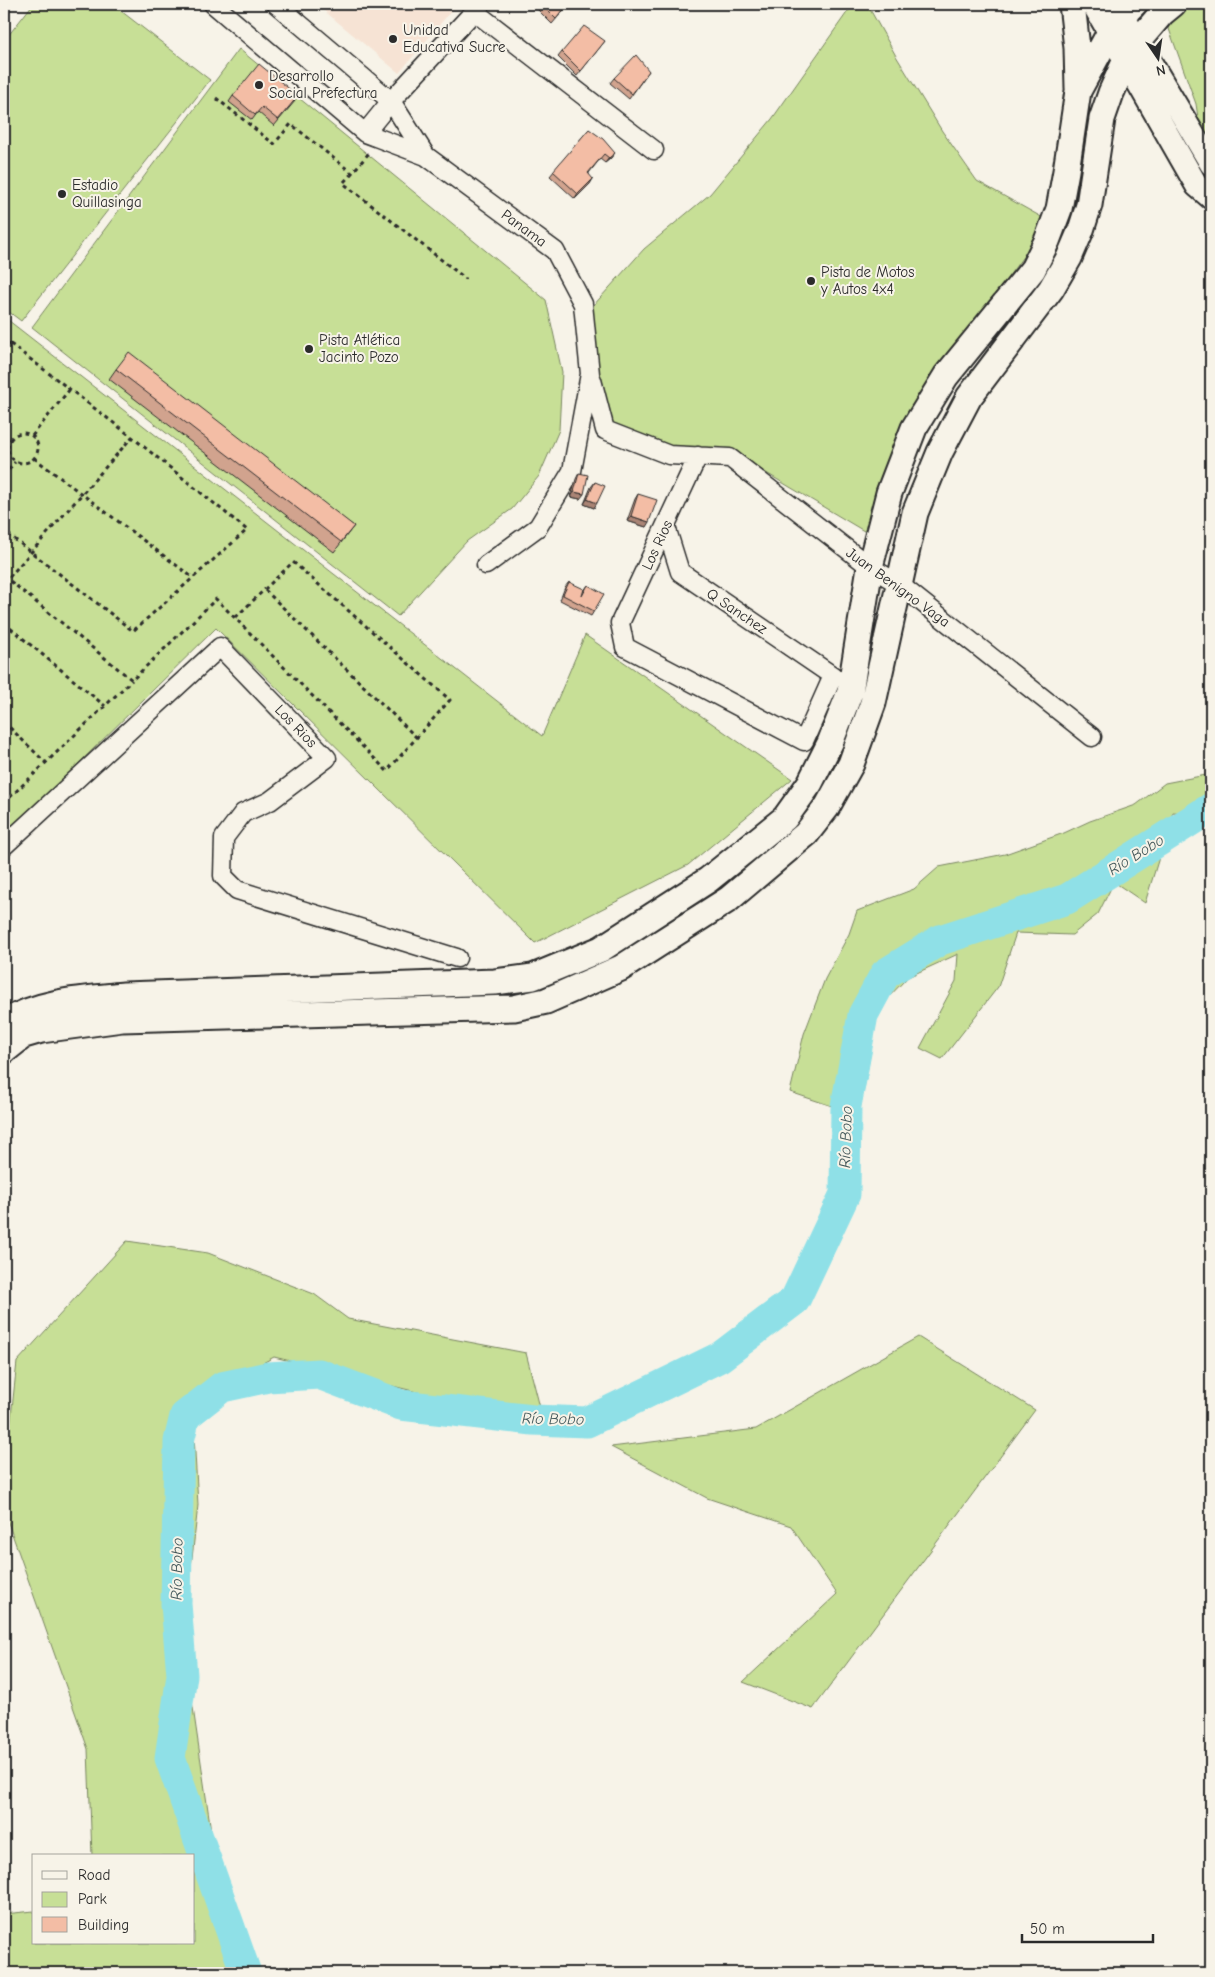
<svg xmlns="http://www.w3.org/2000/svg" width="1215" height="1977" viewBox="0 0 1215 1977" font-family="'Comic Neue',sans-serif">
  <rect width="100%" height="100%" fill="#f7f3e8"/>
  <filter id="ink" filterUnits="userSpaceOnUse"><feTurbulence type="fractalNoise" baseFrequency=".02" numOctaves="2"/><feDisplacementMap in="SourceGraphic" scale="10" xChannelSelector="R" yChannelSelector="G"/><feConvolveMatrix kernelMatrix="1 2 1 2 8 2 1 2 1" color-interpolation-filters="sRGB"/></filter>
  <g filter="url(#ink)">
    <path fill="#f6e3d4" d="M316 4H457L399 73Z"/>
    <path fill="#c7df96" stroke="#798560" d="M33 4H112L210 80 21 321 4 308V41Z
      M853 4H867L896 56 942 131 977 181 1045 219 1025 254 920 397 874 537 731 452 669 448 610 424 598 370 592 307 644 249 710 194 772 119Z
      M1160 4H1211V205L1196 104Z
      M239 49 546 300 562 372 559 430 539 476 512 509 467 541 398 616 32 327Z
      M4 317 542 736 585 635 792 779 688 865 535 943 216 628 4 837Z
      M1211 774V815L1173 812 1145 903 1114 882 1098 914 1072 935 1016 933 998 987 942 1059 920 1048 956 981 958 954 908 977 879 1007 859 1115 790 1092 804 1034 825 979 849 934 857 911 914 889 939 867 1005 854 1064 833 1090 821 1136 805 1165 783Z
      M127 1241 208 1253 314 1294 348 1319 526 1353 544 1423 274 1357 192 1400 198 1505 183 1639 217 1872 247 1973H4V1914L34 1911V1943H194V1856H92L88 1749 4 1511V1483L17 1362Z
      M918 1337 1035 1410 813 1709 743 1682 837 1594 791 1526 707 1498 611 1447 756 1429Z"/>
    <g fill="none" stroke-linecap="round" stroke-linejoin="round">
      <path stroke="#8fe0e7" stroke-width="31" d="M246 1973 170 1758 182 1675 176 1604 179 1441 185 1416 222 1387 268 1377 319 1374 401 1405 533 1420 587 1422 720 1357 795 1300 845 1194 846 1106 863 1015 885 974 940 940 1067 899 1211 808"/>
      <defs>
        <path id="minor" d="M213 4 365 133 426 156
          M276 4 391 101 426 156 555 251 583 304 590 374 572 471 538 527 486 565
          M475 12 654 150
          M365 133 391 101 481 4
          M592 380 605 430 669 455 730 458 870 567 899 584 1092 737
          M666 527 680 572 833 676 804 741 625 647 620 623 698 456
          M4 846 220 647 327 758 270 801 243 813 224 838 223 876 237 890 457 958"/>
        <path id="tertiary" d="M1093 4 1197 186 1211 198
          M1116 4 1211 164"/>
        <path id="secondary" d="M1072 4 1077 48 1078 88
          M4 1023C39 1001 83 999 124 995L495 982 533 977 601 949 708 880 785 818 810 783 830 743 850 692 870 567 889 493 914 428 946 376 1033 269 1047 241 1059 209 1066 171 1078 91 1109 34 1122 16 1134 4
          M4 1051 24 1035 41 1030 122 1019 514 1008 546 1001 621 968 729 899 806 834 827 807 851 764 873 703 915 513 940 452 969 397 1051 289 1069 258 1081 230 1089 205 1102 119 1111 93 1125 62 1139 40 1162 13 1173 4"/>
      </defs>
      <use href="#minor" stroke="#2b2b2b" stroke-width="21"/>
      <use href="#tertiary" stroke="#2b2b2b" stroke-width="26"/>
      <use href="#secondary" stroke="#2b2b2b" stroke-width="29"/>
      <path stroke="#2b2b2b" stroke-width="3" stroke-dasharray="4 4" stroke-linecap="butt" d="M216 98 274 144 291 124 352 173 369 153
        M352 173 343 183 466 279
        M4 339 132 437 247 530 133 631 4 531
        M4 352 10 343
        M8 448a15 15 0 1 1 30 0a15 15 0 1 1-30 0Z
        M4 434 10 439
        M32 436 70 389
        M34 458 192 577
        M4 476 15 462
        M4 576 132 680 216 599 235 618 387 771 450 700 293 562 235 618
        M4 583 132 437
        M265 590 417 738
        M4 623 105 706
        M4 722 46 763
        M4 803 132 680"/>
      <use href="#minor" stroke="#f7f3e8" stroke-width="18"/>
      <use href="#tertiary" stroke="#f7f3e8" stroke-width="22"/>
      <use href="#secondary" stroke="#f7f3e8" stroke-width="25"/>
    </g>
    <path fill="#d1a38e" stroke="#2b2b2b" d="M532 4H569L552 24Z
      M642 4H651L647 8Z
      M605 41 577 76 558 57 562 52Z
      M649 71 629 99 610 83 614 78Z
      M233 96 295 101 274 126 258 112 252 120 229 102Z
      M589 129 611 158 605 163 600 159 589 173 590 184 575 199 550 176Z
      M116 369 354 526 334 552 109 379Z
      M579 473 580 499 571 497 576 479Z
      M595 482 594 508 584 504 591 487Z
      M638 494 646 527 627 521 635 499Z
      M569 582 583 592 588 585 594 611 591 616 560 600 565 587Z"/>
    <path fill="#aa8474" stroke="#2b2b2b" d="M615 153 611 158 605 163 609 158Z
      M593 179 590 184 575 199 578 194Z
      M574 492 584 494 580 499 571 497Z
      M587 499 597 503 594 508 584 504Z
      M631 516 649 522 646 527 627 521Z"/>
    <path fill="#f3bda5" stroke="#2b2b2b" d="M541 4H568L556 19Z
      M584 26 605 41 581 71 562 52Z
      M636 55 649 71 632 94 614 78Z
      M259 64 298 96 278 120 262 107 255 115 233 96Z
      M589 129 603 139 615 153 609 158 604 154 588 173 593 179 578 194 553 171Z
      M129 352 354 526 341 542 116 369Z
      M579 473 588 475 584 494 574 492Z
      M595 482 605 486 597 503 587 499Z
      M638 494 657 500 649 522 631 516Z
      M569 582 584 589 582 596 588 585 604 594 594 611 563 595Z"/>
  </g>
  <g fill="#2b2b2b" stroke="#f7f3e8" stroke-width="2">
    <circle cx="393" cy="39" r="5"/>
    <circle cx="259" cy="85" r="5"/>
    <circle cx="62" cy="194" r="5"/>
    <circle cx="811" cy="281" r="5"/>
    <circle cx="309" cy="349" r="5"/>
  </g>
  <g text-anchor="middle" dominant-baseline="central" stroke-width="4" stroke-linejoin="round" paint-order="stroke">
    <g font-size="15" fill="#2b2b2b" stroke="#f7f3e8" text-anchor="start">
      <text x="403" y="30">Unidad<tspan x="403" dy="17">Educativa Sucre</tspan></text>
      <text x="269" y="76">Desarrollo<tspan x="269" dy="17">Social Prefectura</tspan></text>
      <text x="72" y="185">Estadio<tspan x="72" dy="17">Quillasinga</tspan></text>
      <text x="821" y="272">Pista de Motos<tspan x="821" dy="17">y Autos 4x4</tspan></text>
      <text x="319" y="340">Pista Atlética<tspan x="319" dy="17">Jacinto Pozo</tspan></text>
    </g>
    <g font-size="15" fill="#2b2b2b" stroke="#f7f3e8">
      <text transform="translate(524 228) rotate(36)">Panama</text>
      <text transform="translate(657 545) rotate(-65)">Los Rios</text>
      <text transform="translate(898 587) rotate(36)">Juan Benigno Vaga</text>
      <text transform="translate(737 611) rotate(34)">Q Sanchez</text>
      <text transform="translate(296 726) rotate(46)">Los Rios</text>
    </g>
    <g font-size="16" font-style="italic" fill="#44585a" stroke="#f7f3e8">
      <text transform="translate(1136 855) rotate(-32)">Río Bobo</text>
      <text transform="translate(846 1137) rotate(-88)">Río Bobo</text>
      <text transform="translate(553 1419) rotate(1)">Río Bobo</text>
      <text transform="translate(177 1569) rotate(-89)">Río Bobo</text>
    </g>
  </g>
  <rect width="1215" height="1977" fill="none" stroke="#f7f3e8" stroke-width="20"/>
  <rect x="10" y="10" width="1195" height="1957" fill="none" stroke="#2b2b2b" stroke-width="2" filter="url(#ink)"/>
  <rect x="32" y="1854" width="162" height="90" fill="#f7f3e8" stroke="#a5a39c"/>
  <rect x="42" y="1871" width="25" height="8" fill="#f7f3e8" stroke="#a5a39c"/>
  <text x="78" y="1880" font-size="15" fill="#2b2b2b">Road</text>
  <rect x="42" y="1892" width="25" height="15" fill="#c7df96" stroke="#a5a39c"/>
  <text x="78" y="1904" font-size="15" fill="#2b2b2b">Park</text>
  <rect x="42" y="1917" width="25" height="15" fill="#f3bda5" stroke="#a5a39c"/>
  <text x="78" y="1930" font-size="15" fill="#2b2b2b">Building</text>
  <g transform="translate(1158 58) rotate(167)" stroke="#f7f3e8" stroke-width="4" paint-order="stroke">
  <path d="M0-4L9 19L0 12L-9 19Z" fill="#2b2b2b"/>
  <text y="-8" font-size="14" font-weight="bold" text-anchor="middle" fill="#2b2b2b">N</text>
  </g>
  <path d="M1022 1934v8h131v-8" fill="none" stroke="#2b2b2b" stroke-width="2.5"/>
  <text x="1030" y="1934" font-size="15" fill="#2b2b2b" stroke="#f7f3e8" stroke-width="4" paint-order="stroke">50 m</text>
</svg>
